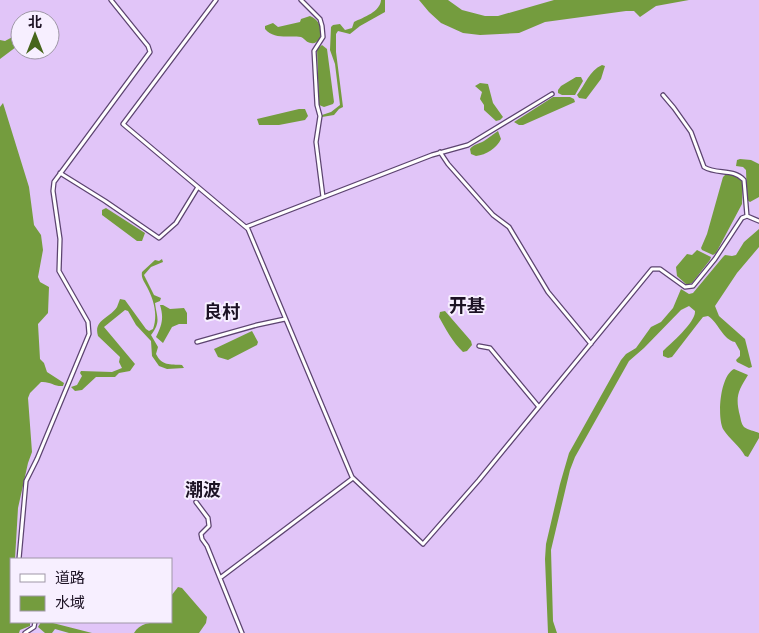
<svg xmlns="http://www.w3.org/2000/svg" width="759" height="633" viewBox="0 0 759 633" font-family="'Noto Sans','Noto Sans SC',sans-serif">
  <rect width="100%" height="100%" fill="#e1c5f8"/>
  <path fill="#749c3e" d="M381 0H385V12L360 26 350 34 338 31 336 34V52L343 107 339 109 334 115 322 117V115L331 112 340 105 335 64 330 50 331 27 333 25 340 24 345 30 352 28 354 22C364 17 380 12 381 0Z
    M419 0H448L462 10 485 16H498L554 0H689L656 6 640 17 634 11H626L545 22 519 33 480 35 463 33 441 23 429 12Z
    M310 16C320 20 324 31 319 40 316 42 315 44 311 43 307 43 305 39 301 37 289 35 274 40 265 29V26L273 23 278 27 300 22 301 19Z
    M18 34 20 38V44L0 59V40L5 41Z
    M322 45 327 49 334 102 333 104 324 107 319 105 317 49Z
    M602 65 605 66 601 79 586 99 579 98 577 95C585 85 589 71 602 65Z
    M576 77H581L583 81 575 95H562L558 93V90L561 86Z
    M480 83 488 84 493 103 503 117 500 120 496 121 484 110V105L480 99 482 92 475 86Z
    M553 97H570L574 99 575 102 523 125H519L514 122Z
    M3 103 29 187 34 225 41 235 43 250 38 277 40 282 49 287 48 313 38 324 40 359 44 363 47 372 64 383 63 386C55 387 50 381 41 382L30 393 28 398 32 452 28 463 18 508 15 559H11V622H30V626L20 630 19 633H0V107Z
    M299 109H305L308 116 305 120 279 125H259L257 119Z
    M498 131 501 139C497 148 486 155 476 156L471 154 470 149C474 144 479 144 484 141 489 138 493 134 498 131Z
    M740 159 751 160 759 164V197L750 202 747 200 746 170 743 167 736 166 737 160Z
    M726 174 733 175 743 181 742 204 716 253 713 255 702 250 701 248 707 234 723 177Z
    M106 208 145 233 142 241H137L102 215V210Z
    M759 229V247L737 273 715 306 719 316 745 339 752 367 749 368 737 362 736 360 740 356V351L735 342C723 340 718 322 708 316L703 317 699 322 672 357 668 358 663 356V351C671 343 696 322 695 311L689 306 681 310 644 348 629 361 575 457 570 470 551 550 553 621 557 633H548L545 559 546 544 560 484 569 453 621 360 626 354 636 348 651 327 661 322 673 308 681 289 689 294 693 293 723 257 725 255 732 256 736 255 744 242Z
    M697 250 711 257 710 260 692 283 687 285 677 276 676 267 687 254 692 255Z
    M162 259 163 262 151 267 144 275 154 295 161 298 160 301 155 303C157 318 161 322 151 335L158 347 156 354C162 366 170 364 182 365L184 368 167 369 159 366 152 356 151 341 136 325 128 311 125 310 104 327 135 364 130 371 119 373 115 377H96L82 390 75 391 71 387 77 385 82 376 80 373 81 371 112 372 122 368 119 362 120 357 98 336C93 320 110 318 117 307 118 304 119 302 120 299L125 300 146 329 149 331 153 329C158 315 154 300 147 287 144 281 141 278 142 272L155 260 159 261Z
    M160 305H163L170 309 184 308 187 313V324H179L172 327 163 343 156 337C162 325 164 318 160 305Z
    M445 311 471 341 472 345 467 351 463 352C453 343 445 328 439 317L440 312Z
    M252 331 258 342 257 345 228 360 218 357 214 349Z
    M734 369 748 375C738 391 735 397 740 416 741 420 741 423 744 427 748 430 755 431 759 433V438L748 457 745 456C740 446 729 439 723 429 717 416 720 376 734 369Z
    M178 587 182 588 207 617 206 623 199 633H134C141 620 159 622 171 622V596Z
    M41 622H49L92 633H69L55 629 52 633H45L38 627Z"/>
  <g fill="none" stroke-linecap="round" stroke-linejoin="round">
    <defs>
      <path id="minor" d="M216 0 123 124 248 229 352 477 423 544 479 480 652 269H660L685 287 693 286 715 259 742 218 747 216 759 221
        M301 0 320 19 322 26 323 37 314 51 317 105 320 116 316 142 323 197
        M663 95 674 108 691 132 704 167C717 175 733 168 744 180L747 216
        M440 152 448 164 493 215 509 227 548 292 591 344
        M60 173 105 201 159 238 176 223 198 187
        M246 227 432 155 468 145 552 94
        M197 342 257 325 285 319
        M479 346 490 348 539 407
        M196 502 208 518 209 526 201 534 202 539 207 546 242 633
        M19 559 26 481 37 459 89 334 88 322 59 271 60 239 53 191 54 182 150 52 148 46 111 0
        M220 578 353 478
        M25 633 34 627 35 622"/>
    </defs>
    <use href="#minor" stroke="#5c4470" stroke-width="5.5"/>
    <use href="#minor" stroke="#fff" stroke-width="3"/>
  </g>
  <g text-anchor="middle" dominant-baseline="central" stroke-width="4" stroke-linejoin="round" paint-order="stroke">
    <g font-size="18" font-weight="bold" fill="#1c1224" stroke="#f7efff">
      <text x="467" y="305">开基</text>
      <text x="222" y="311">良村</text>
      <text x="203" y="489">潮波</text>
    </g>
  </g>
  <rect x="10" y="558" width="162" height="65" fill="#f7efff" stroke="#9f97a7"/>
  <rect x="20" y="574" width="25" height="8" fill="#ffffff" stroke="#9f97a7"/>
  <text x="55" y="583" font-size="15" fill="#1c1224">道路</text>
  <rect x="20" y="596" width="25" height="15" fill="#749c3e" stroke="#9f97a7"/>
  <text x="55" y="608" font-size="15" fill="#1c1224">水域</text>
  <g transform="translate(35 35)"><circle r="24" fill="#f7efff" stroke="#9f97a7"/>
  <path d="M0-4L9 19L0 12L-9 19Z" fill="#47661b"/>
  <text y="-8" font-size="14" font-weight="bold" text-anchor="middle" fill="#1c1224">北</text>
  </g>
</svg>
